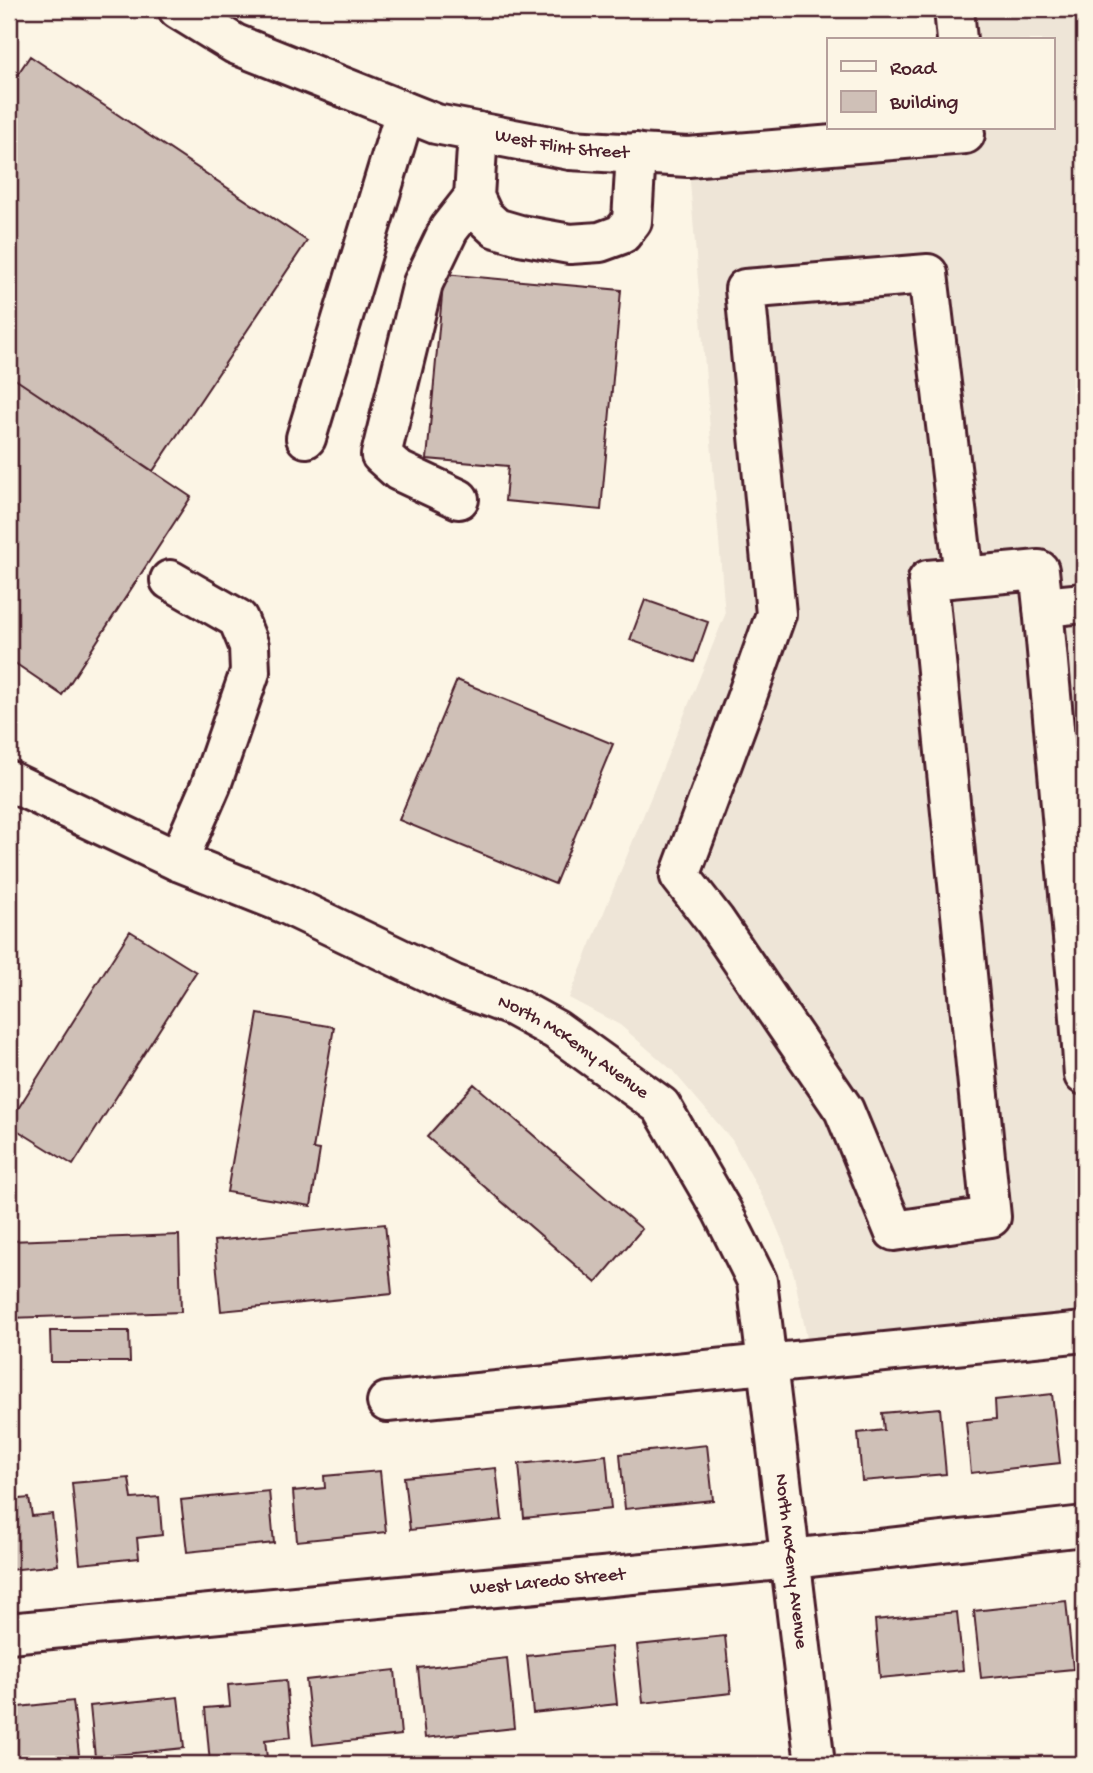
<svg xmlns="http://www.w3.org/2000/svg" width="1093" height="1773" viewBox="0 0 1093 1773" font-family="'Gochi Hand',sans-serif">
  <rect width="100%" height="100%" fill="#fcf5e5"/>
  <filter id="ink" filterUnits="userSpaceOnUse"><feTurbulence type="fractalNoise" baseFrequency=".0143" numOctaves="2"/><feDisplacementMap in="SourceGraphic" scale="14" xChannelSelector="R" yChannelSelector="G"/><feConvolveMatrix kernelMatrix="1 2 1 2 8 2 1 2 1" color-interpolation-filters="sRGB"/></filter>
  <g filter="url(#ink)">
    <path fill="#eee5d7" d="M954 9H1084V1320L809 1348 794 1275 785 1247 769 1209 732 1140 672 1070 620 1025 569 998 725 615 688 157 964 128H1053V40H957Z"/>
    <path fill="#cfc0b7" stroke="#4a1f2b" stroke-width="2" d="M30 56 307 241 153 471 9 375V87Z
      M444 274 621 290 601 510 505 501 508 466 427 459Z
      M9 375 191 497 62 695 9 659Z
      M645 600 708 622 694 662 630 640Z
      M457 680 613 744 555 884 399 820Z
      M130 931 196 972 73 1165 9 1125V1123Z
      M258 1014 334 1027 313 1149 320 1150 311 1206 227 1192Z
      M474 1084 642 1229 596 1283 427 1137Z
      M385 1224 392 1294 221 1311 214 1241Z
      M179 1235 181 1312 10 1318 9 1241Z
      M50 1331H129L130 1362H51Z
      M1084 1392V1461H1083L1076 1393Z
      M1052 1394 1060 1463 971 1473 966 1422 996 1419 995 1400Z
      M940 1408 946 1474 862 1481 858 1433 884 1430 882 1413Z
      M707 1445 713 1500 625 1509 620 1454Z
      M606 1455 611 1509 524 1518 519 1464Z
      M496 1468 502 1520 410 1530 404 1477Z
      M380 1471 386 1532 297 1541 293 1491 325 1488 324 1476Z
      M129 1478 132 1499 159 1497 162 1535 137 1538 139 1558 80 1564 72 1483Z
      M269 1491 274 1543 187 1552 181 1500Z
      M29 1498 32 1516 52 1514 58 1565 9 1570V1500Z
      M1066 1601 1073 1669 981 1678 974 1611Z
      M957 1612 963 1670 880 1678 875 1620Z
      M725 1636 731 1693 643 1703 637 1645Z
      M611 1647 617 1704 533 1713 527 1656Z
      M507 1658 514 1728 425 1738 418 1668Z
      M395 1670 401 1735 313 1745 306 1680Z
      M286 1680 291 1737 265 1740 267 1758 210 1763 205 1708 230 1706 228 1685Z
      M178 1697 184 1748 95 1757 90 1706Z
      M73 1701 80 1764H9V1727H12L10 1708Z
      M962 1757 963 1764H896Z"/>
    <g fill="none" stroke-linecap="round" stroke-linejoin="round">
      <defs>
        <g id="minor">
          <path id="s1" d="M178 9 235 44 436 124 570 150 688 157 965 134 964 128"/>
          <path d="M954 9 957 40"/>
          <path d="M478 132 474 197 483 216 496 228 520 235 570 244 600 242 622 234 632 221 636 153"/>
          <path d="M306 438 405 112"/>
          <path d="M459 499 399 471 381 455 423 283 449 229 474 197"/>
          <path d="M964 576 928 274 745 289 776 614 746 699 680 876 715 921 844 1110 894 1231 991 1217 928 580 1039 570 1043 607"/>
          <path d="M170 580 238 619 249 646 250 672 211 785 178 861"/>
          <path id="s2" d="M9 781 178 861 286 904 453 984 514 1007 556 1030 661 1106 722 1211 757 1281 815 1764"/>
          <path d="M1084 1003 1079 1004 1084 1075"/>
          <path d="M1079 1004 1043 607 1084 603"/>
          <path d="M387 1402 1084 1332"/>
          <path id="s3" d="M9 1633 791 1559 1084 1526"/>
        </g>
      </defs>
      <use href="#minor" stroke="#4a1f2b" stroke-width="44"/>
      <use href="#minor" stroke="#fcf5e5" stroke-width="38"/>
    </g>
  </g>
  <g text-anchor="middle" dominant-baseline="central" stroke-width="7" stroke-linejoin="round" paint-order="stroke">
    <g font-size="19" fill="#4a1f2b" stroke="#fcf5e5">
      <text stroke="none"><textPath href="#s1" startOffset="411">West Flint Street</textPath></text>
      <text stroke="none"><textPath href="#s2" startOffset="625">North McKemy Avenue</textPath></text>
      <text stroke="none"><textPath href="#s2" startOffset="1213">North McKemy Avenue</textPath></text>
      <text stroke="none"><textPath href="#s3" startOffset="541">West Laredo Street</textPath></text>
    </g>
  </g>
  <rect width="1093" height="1773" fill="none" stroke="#fcf5e5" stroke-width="35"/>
  <rect x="18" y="18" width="1058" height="1738" fill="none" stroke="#4a1f2b" stroke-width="2.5" filter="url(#ink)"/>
  <rect x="827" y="38" width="228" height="91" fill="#fcf5e5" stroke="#b59f9b" stroke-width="2"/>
  <rect x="841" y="61" width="35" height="10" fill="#fcf5e5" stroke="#b59f9b" stroke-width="2"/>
  <text x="890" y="74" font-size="21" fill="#4a1f2b">Road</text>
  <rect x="841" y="91" width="35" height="21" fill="#cfc0b7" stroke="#b59f9b" stroke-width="2"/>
  <text x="890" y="108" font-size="21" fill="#4a1f2b">Building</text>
</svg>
